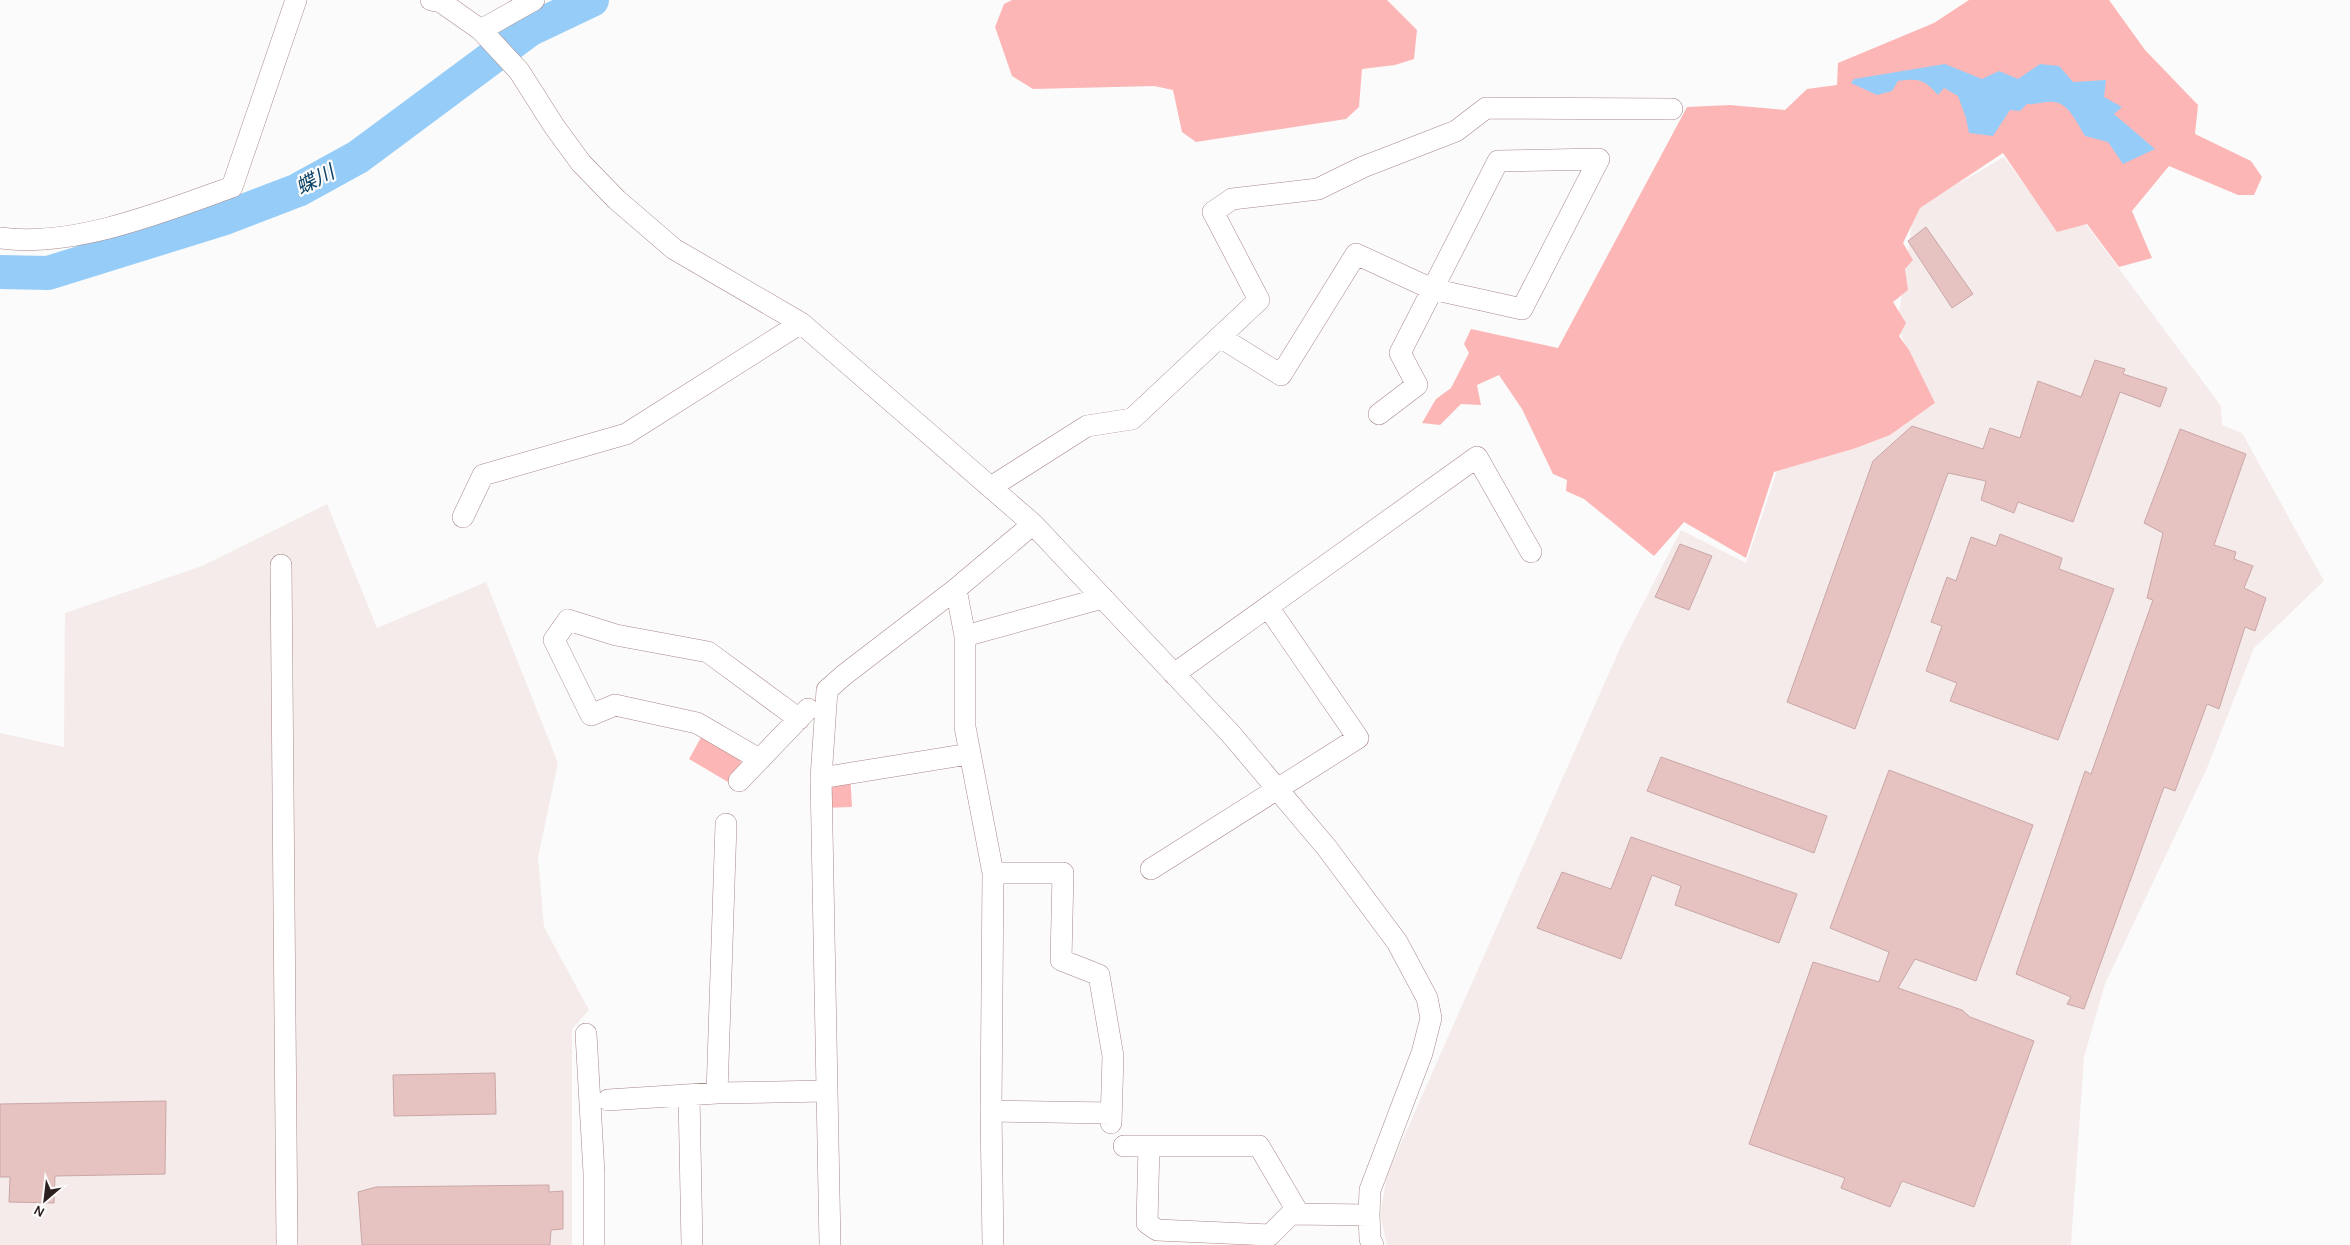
<svg xmlns="http://www.w3.org/2000/svg" width="2350" height="1245" viewBox="0 0 2350 1245" font-family="Karla,'Noto Sans JP',sans-serif">
  <rect width="100%" height="100%" fill="#fbfbfb"/>
  <path fill="#f5ebeb" d="M2004 157 2057 229 2085 223 2221 406 2222 425 2242 433 2324 581 2254 648 2207 768 2105 984 2084 1057 2071 1245H1387L1380 1215 1387 1175 1621 646 1681 530 1746 563 1777 471 1893 433 1934 404 1897 327 1914 209Z
    M327 504 377 628 486 582 558 763 538 857 544 927 589 1010 572 1029V1245H0V733L64 747 65 613 202 566Z"/>
  <path fill="#fdb6b6" d="M1012 0H1387L1417 30 1414 59 1395 65 1362 69 1359 107 1346 119 1196 142 1182 132 1173 90 1154 86 1033 89 1012 76 995 27 1004 4Z
    M1969 0H2109L2145 50 2198 105 2195 134 2251 161 2262 177 2254 195H2238L2169 166 2132 211 2152 258 2119 267 2087 224 2057 232 2003 153 1920 208 1903 243 1913 260 1905 269 1908 290 1893 302 1906 323 1899 336 1909 350 1935 403 1890 435 1856 448 1774 472 1746 558 1684 522 1654 556 1584 499 1566 491 1567 480 1553 474 1522 409 1499 375 1477 385 1481 405 1461 404 1440 425 1422 423 1436 399 1451 388 1469 353 1464 344 1471 329 1558 348 1687 107 1730 105 1785 110 1807 89 1837 85 1838 63 1934 23Z
    M703 734 740 755 741 765 728 782 689 759Z
    M850 773 852 807 822 808 821 778Z"/>
  <path fill="#96cdf8" d="M1945 64 1982 79 1999 71 2018 79 2040 64 2059 66 2073 82 2106 80 2104 97 2122 107 2114 114 2155 149 2123 164 2108 142 2085 136C2078 125 2069 103 2054 102 2046 101 2036 105 2027 104L2020 111 2010 110 1993 136 1969 133 1966 118 1958 96 1944 88 1938 95C1924 79 1918 78 1898 81L1892 91 1877 95 1851 83 1854 79Z"/>
  <g fill="none" stroke-linecap="round" stroke-linejoin="round">
    <path stroke="#96cdf8" stroke-width="34" d="M0 272 48 273 225 218 298 190 358 157 529 30 592 0"/>
  </g>
  <path fill="#e6c2c1" stroke="#caa7a7" d="M1926 227 1973 294 1952 308 1908 241Z
    M2095 360 2125 369 2123 374 2167 388 2160 407 2120 392 2073 522 2018 502 2014 513 1981 500 1986 481 1948 473 1855 729 1787 702 1873 461 1912 426 1983 449 1990 428 2020 438 2038 381 2081 397Z
    M2180 429 2246 454 2214 545 2236 552 2234 559 2253 566 2244 588 2266 598 2255 631 2245 627 2219 709 2207 704 2175 791 2164 787 2084 1009 2067 1004 2071 997 2016 974 2085 771 2091 774 2153 600 2147 598 2163 533 2144 523Z
    M2000 534 2062 558 2059 569 2114 589 2058 740 1950 701 1957 683 1926 671 1942 626 1931 622 1947 577 1956 581 1971 537 1996 546Z
    M1680 544 1712 556 1689 610 1655 597Z
    M1661 757 1827 816 1814 853 1647 791Z
    M1889 770 2033 825 1976 981 1915 959 1898 988 1962 1010 1970 1017 2034 1041 1974 1207 1902 1181 1890 1207 1841 1188 1845 1178 1749 1144 1813 962 1879 982 1889 952 1830 928Z
    M1631 837 1797 894 1779 943 1675 905 1681 886 1652 875 1621 959 1537 928 1562 872 1611 889Z
    M495 1073 496 1114 394 1116 393 1075Z
    M166 1101 165 1174 55 1176 54 1203 9 1202 10 1177H0V1104Z
    M549 1185V1192L563 1191V1229L551 1230 550 1245H362L358 1192 376 1187Z"/>
  <g fill="none" stroke-linecap="round" stroke-linejoin="round">
    <defs>
      <path id="minor" d="M431 0 441 2 481 30 519 71 554 126 581 163 617 200 674 249 801 323 1033 524 1230 733 1327 848 1397 942 1427 998 1431 1018 1422 1053 1370 1190 1369 1215 1370 1239 1373 1245
        M481 30 534 0
        M0 238C73 248 163 212 232 187L296 0
        M1220 337 1281 375 1356 254 1432 289 1522 309 1599 159 1498 161 1400 353 1417 385 1379 414
        M991 487 1087 426 1132 419 1259 300 1213 212 1232 199 1318 189 1363 167 1456 131 1486 108 1672 109
        M463 517 483 475 626 434 801 323
        M281 565 287 1245
        M956 589 965 636V727L993 873 991 1111 993 1245
        M965 636 1103 598
        M1174 674 1477 457 1531 552
        M759 759 697 723 615 705 591 715 554 640 568 620 616 635 708 652 799 719
        M821 778 969 754
        M739 781 808 709
        M1151 869 1358 738 1268 607
        M993 873H1063L1061 960 1099 975 1113 1056 1111 1123
        M586 1034 594 1173V1245
        M717 1093 726 824
        M689 1095 692 1245
        M608 1100 717 1093 826 1091
        M991 1111 1111 1113
        M1124 1146H1149
        M1299 1214 1259 1146H1149L1147 1223 1157 1230 1270 1235 1291 1214 1369 1215
        M830 1245 821 778 827 690 844 675 956 589 1033 524"/>
    </defs>
    <use href="#minor" stroke="#a98888" stroke-width="22"/>
    <use href="#minor" stroke="#fff" stroke-width="21"/>
  </g>
  <g text-anchor="middle" dominant-baseline="central" stroke-width="4.5" stroke-linejoin="round" paint-order="stroke">
    <g font-size="20" font-style="italic" fill="#0e4467" stroke="#fbfbfb">
      <text transform="translate(315 180) rotate(-27)">蝶川</text>
    </g>
  </g>
  <g transform="translate(45 1200) rotate(208)" stroke="#fbfbfb" stroke-width="4" paint-order="stroke">
  <path d="M0-4L9 19L0 12L-9 19Z" fill="#2c1f1f"/>
  <text y="-8" font-size="14" font-weight="bold" text-anchor="middle" fill="#2c1f1f">N</text>
  </g>
</svg>
